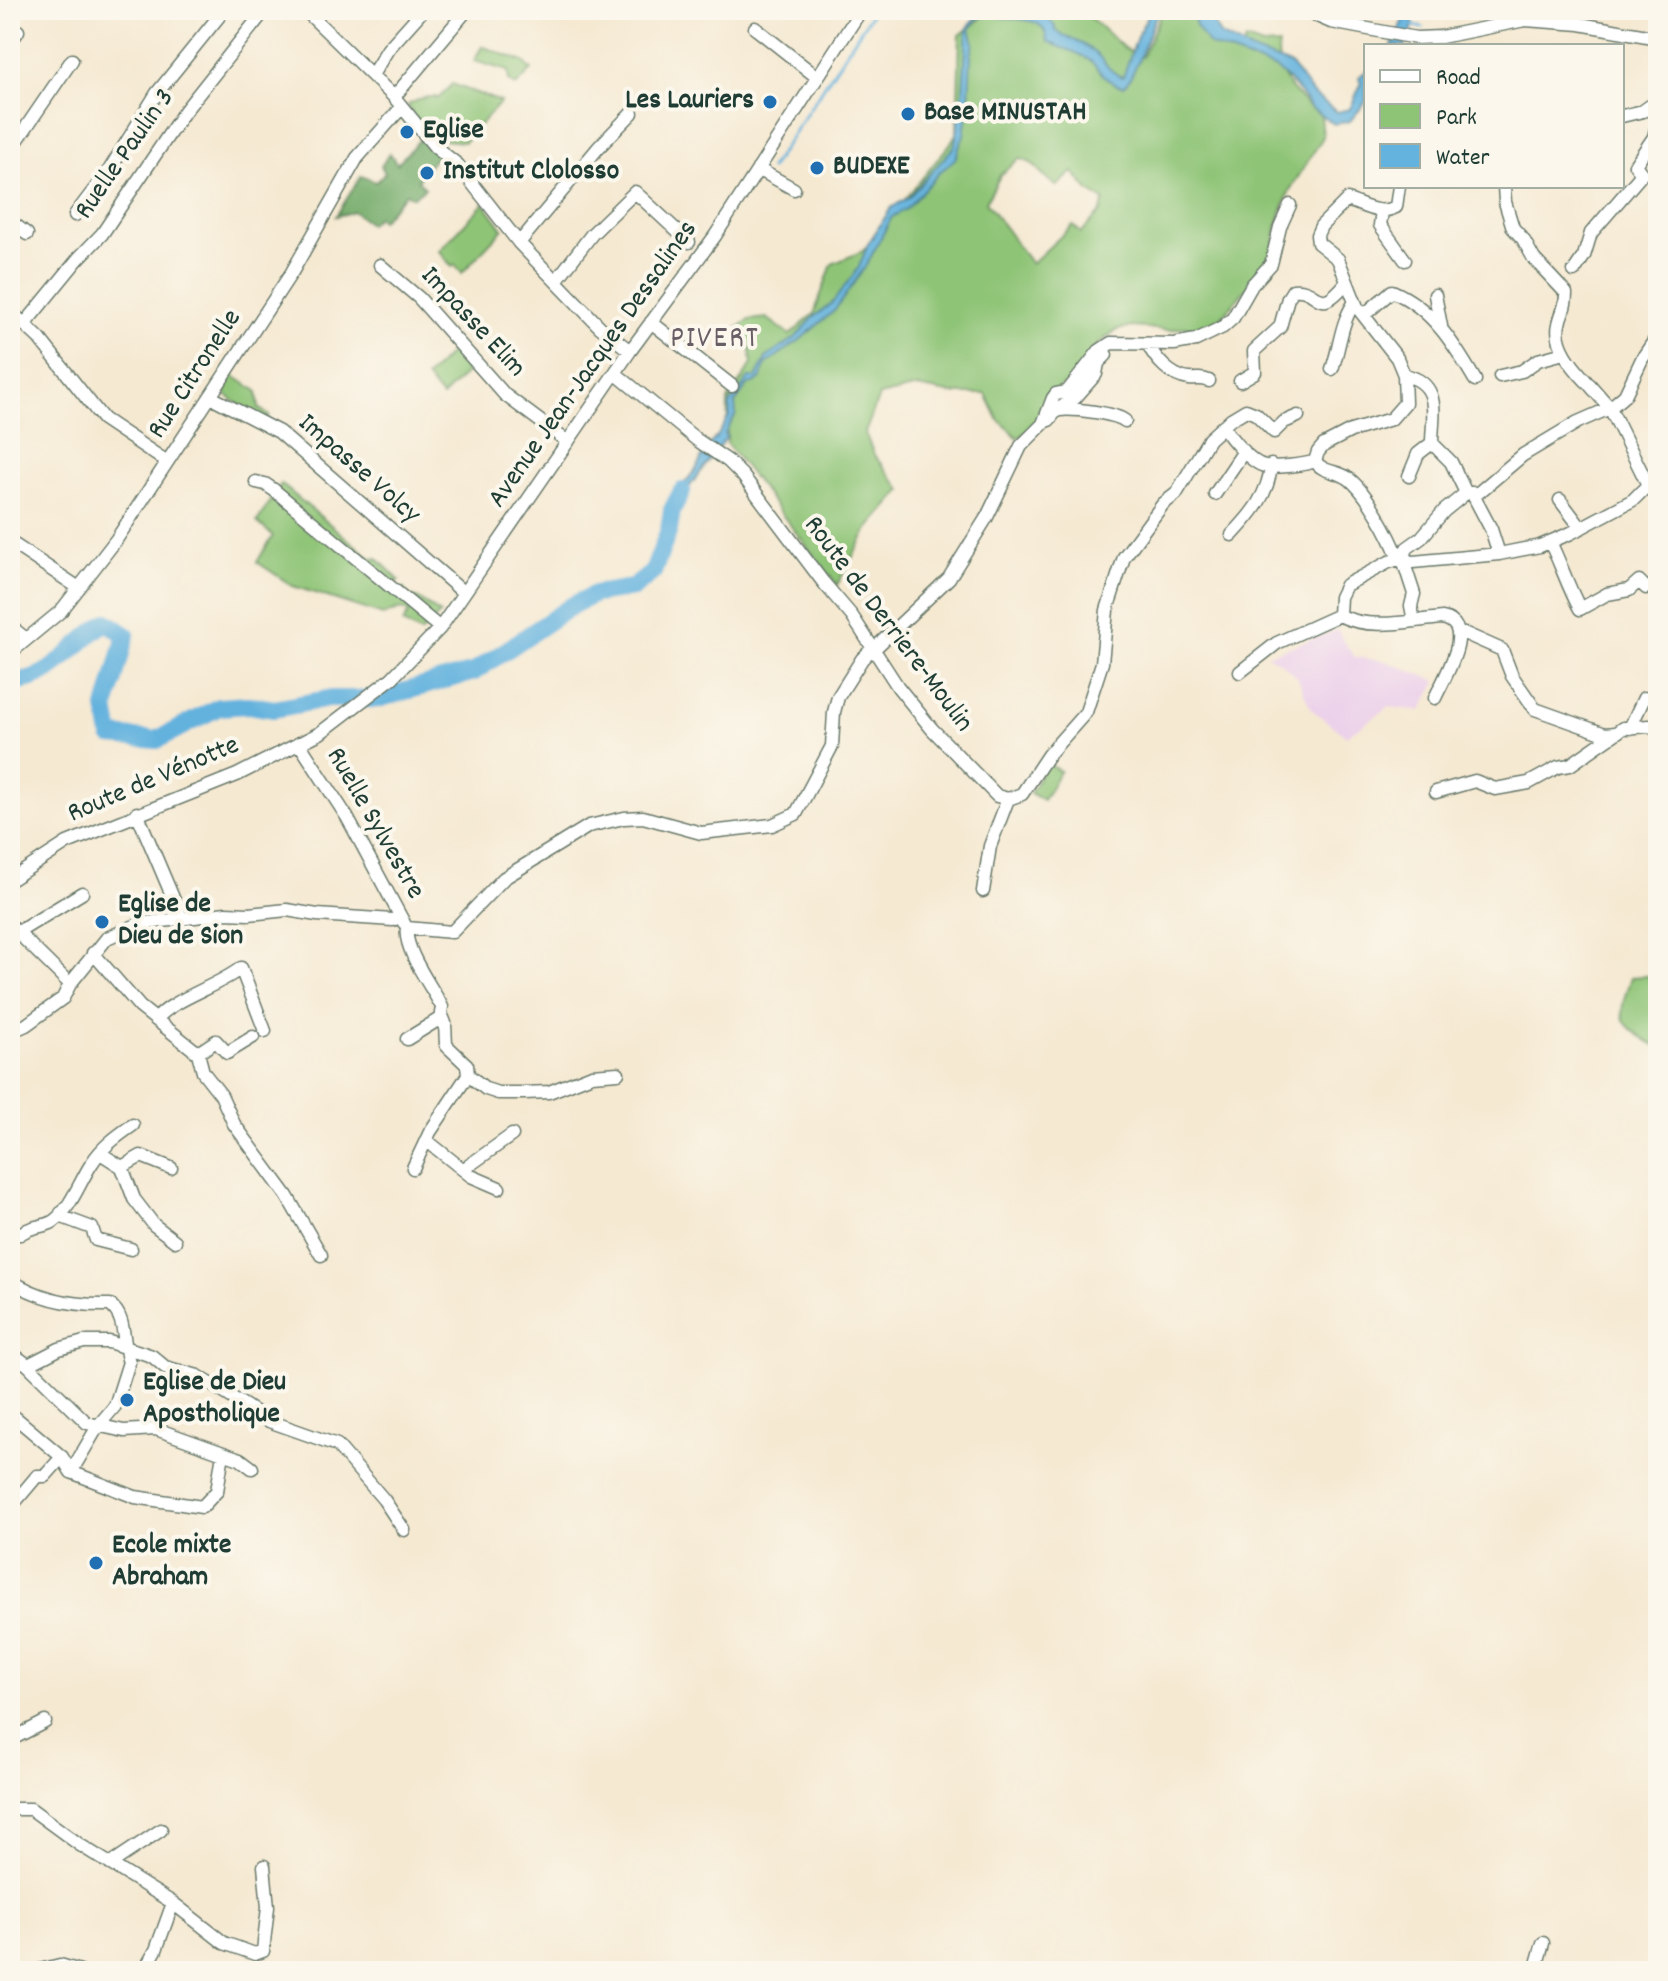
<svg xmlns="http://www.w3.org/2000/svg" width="1668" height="1981" viewBox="0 0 1668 1981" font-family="Dekko,sans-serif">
  <rect width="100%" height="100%" fill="#fbf7ec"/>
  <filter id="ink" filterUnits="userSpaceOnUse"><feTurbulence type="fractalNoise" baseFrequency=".0125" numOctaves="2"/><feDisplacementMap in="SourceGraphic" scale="16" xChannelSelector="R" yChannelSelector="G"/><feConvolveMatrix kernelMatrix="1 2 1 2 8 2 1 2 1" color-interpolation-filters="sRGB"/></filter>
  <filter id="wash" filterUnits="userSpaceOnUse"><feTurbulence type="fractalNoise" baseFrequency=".006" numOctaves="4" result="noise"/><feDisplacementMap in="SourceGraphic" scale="32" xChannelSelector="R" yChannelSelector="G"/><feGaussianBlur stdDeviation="1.8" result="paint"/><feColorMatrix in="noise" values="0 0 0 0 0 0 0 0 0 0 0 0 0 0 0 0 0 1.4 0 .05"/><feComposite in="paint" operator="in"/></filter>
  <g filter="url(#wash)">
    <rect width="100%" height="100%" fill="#f5e9d2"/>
    <path fill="#ecd1ea" d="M1338 630 1343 641 1355 657 1385 661 1437 681 1421 711 1389 707 1346 736 1311 709 1297 677 1280 662 1267 655Z"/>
    <path fill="#8ec476" stroke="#568055" stroke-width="2" fill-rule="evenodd" d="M992 10H1082L1124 48 1142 57 1163 10H1195L1239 55 1246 40 1263 46 1279 45C1273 75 1299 100 1321 116L1323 137 1290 190 1280 215 1270 261 1220 319 1197 330 1185 327 1170 330 1132 327 1116 330 1094 348 1069 383 1060 387 1048 401 1040 423 1018 438 998 419 986 394H953L917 387 879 396 865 433 874 455 902 490 868 529 837 585 727 444 728 400 752 364 750 347 738 328 749 320 767 318 790 335 814 314 832 264 863 251 950 144 957 132 960 35ZM1019 159C1037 161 1042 179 1057 186L1073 172 1090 192 1104 200 1101 211 1081 233 1073 225 1031 264 986 202 1001 174Z
      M482 46 524 62 532 70 516 86 509 81 508 71 474 61Z
      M452 84 501 102 464 142 444 140 431 126 414 118 408 105C419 99 427 95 439 98Z
      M484 203 503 229 462 273 455 265 452 267 439 251Z
      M457 346 472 367 442 397 426 378Z
      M226 371 257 391 259 408 269 416 264 423 226 395Z
      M281 484 372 559 377 558 399 580 390 586 394 590 404 589 408 596 419 599 440 614 421 633 403 623 409 612 401 609 383 615 293 586 257 562 273 536 257 522Z
      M1047 764 1060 771 1043 800 1030 793Z
      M1658 975V1047C1618 1023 1616 1021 1631 977Z"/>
    <path fill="#72aa67" stroke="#48744e" stroke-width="2" d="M421 138 439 153 418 180 425 188 413 197 406 193 381 221 377 217 369 224 354 212 336 216 361 176 376 182 385 173 381 166 390 153 397 164Z"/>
    <path fill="#64b2de" stroke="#427889" stroke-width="2" d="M980 10 1007 13 1041 11 1054 24 1056 31C1068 38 1081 42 1093 51 1104 59 1109 73 1123 77L1138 34 1151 10H1159C1150 27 1135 77 1124 86 1106 85 1101 69 1089 60 1076 50 1060 49 1047 41 1045 11 1011 24 990 13L977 19 970 29 974 43 971 55 969 101 964 135 955 159 939 173 906 209 892 217 867 264 835 310 800 340 766 364 760 380 748 385 735 403 736 414 725 434 726 438 672 510V505L679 490 697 468 705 450 718 435 729 416 730 403 749 378H756L766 358 795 338 814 317 833 302 859 267 868 244 891 208 909 197 954 147 962 108 967 29Z
      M1192 10H1207L1220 35 1257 53 1291 65 1313 94 1337 112 1350 109 1361 84 1359 77 1366 71V102L1350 121 1334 124 1311 108 1292 83 1276 69 1209 45 1196 26Z
      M1407 10H1415L1412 30 1405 46H1392Z"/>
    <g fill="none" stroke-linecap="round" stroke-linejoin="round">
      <path stroke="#64b2de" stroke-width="3" d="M1412 25 1423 28
        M770 169 874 10"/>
      <path stroke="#64b2de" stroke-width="18" d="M10 683C18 681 28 680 35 677 59 669 84 635 107 622L126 635 106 708 111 736 157 740 219 707 249 705 274 709 327 699H377L474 672 573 605 595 594 633 588 653 572 669 530 672 510 682 491"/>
    </g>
  </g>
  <g filter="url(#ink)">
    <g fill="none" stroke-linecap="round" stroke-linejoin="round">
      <defs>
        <path id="minor" d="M305 10 394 97 435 147 458 165 519 243 600 327 630 351
          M1303 10 1331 22 1416 38 1441 37 1525 20 1580 24 1658 38
          M755 28 817 77
          M10 43 18 31
          M372 75 388 49 423 10
          M394 97 467 10
          M1622 116 1643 111 1650 106 1658 109
          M10 151 72 60
          M758 169 794 189
          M1504 186 1505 202 1513 228 1523 239 1534 259 1566 293C1566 310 1562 309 1559 324 1554 345 1573 367 1586 381
          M1382 212 1380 225 1405 260
          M75 215 110 169 157 93 224 10
          M10 221 27 234
          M519 243 598 148 632 113
          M380 265 419 298 505 395 568 442
          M1574 271 1584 256 1591 233 1642 174 1635 165 1654 137 1658 121
          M556 281 592 234 635 192 689 242
          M1435 295 1441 326
          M10 311 39 338 103 419 167 462
          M1364 315 1392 291C1432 308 1454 344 1475 380
          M651 322 732 386
          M24 325 78 259 102 234 184 112 265 10
          M1148 344C1155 359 1171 377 1189 379 1198 380 1201 377 1209 381
          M1332 369C1340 347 1341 321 1355 302
          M615 373 697 440 728 461 743 476 823 582 852 616 898 687 932 729 997 796 1008 799 1022 794 1048 755 1086 712 1102 663 1107 610 1124 557 1163 504 1176 494 1209 439 1231 419 1246 410 1256 414 1274 432 1284 422 1298 416
          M1404 375C1443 383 1432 416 1432 443L1451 462 1466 493
          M1500 376 1522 371 1538 360 1564 353
          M1240 381 1255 372 1254 351 1280 327 1288 298 1293 290C1321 287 1316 319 1346 283
          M211 397 279 432 464 593
          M1059 410C1072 408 1115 413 1125 421
          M1049 420 1056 411 1075 398 1096 374 1098 363 1106 355
          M1224 427C1230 438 1252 464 1265 466 1275 468 1306 465 1315 461
          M1315 461 1318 452 1324 445 1351 431 1391 419 1405 403 1404 375 1397 358 1357 307 1338 259 1318 243 1317 235 1321 226 1347 200C1364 205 1378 216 1396 207L1399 186
          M1315 461C1323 473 1336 470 1348 478 1367 492 1391 537 1399 559
          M1409 476 1418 454 1432 443
          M256 482 265 484 274 490 440 628
          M1648 485 1610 408 1625 395 1642 359 1658 335
          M1472 493 1491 529 1499 554
          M1215 494 1244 451
          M1560 500 1581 528
          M1232 535C1251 515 1269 494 1271 465
          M10 542 79 588
          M1550 542C1561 564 1568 587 1580 609L1607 594 1629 590 1639 581 1646 588
          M1339 615 1340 597 1346 585 1389 562 1399 559 1413 562 1499 554 1540 546 1571 533 1633 500 1658 475
          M1339 615C1370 631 1409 621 1442 618 1478 624 1444 678 1435 698
          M1414 621 1411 606 1414 594 1403 560 1407 548 1421 538 1444 511 1466 493H1478L1523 455 1578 422 1610 408 1589 384
          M10 626 26 639
          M1460 634H1466L1502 650 1512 676 1535 709 1605 734 1615 733
          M872 651 949 578 987 517 1021 446 1043 424 1053 398 1056 394 1067 392 1099 351 1111 343 1174 344 1196 340 1223 327 1233 318 1252 285 1271 264 1280 227 1290 205
          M10 653 61 611 116 540 292 272 357 158 402 107
          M1240 672 1277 643 1339 615
          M1630 728 1644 698
          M299 743 347 817 404 923
          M1436 792 1475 781 1495 789 1529 783 1558 767 1570 765 1623 728 1649 726 1658 729
          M137 813 182 919
          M10 880 67 843 237 775 320 733 392 678 440 628 630 351 715 236 861 10
          M983 891 990 846 1008 799
          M10 925 70 984
          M407 928 452 932 504 878 589 826 624 818 643 817 701 833 772 825 796 814 832 746 834 712 838 697 862 659 871 650
          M407 928C403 949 432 987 442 1007L441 1013 445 1023 446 1045 467 1065 468 1075 486 1089 498 1093H524L549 1092 592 1075 618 1073
          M10 937 82 893
          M93 953 140 1007 198 1053 203 1072 221 1095 234 1124 287 1196 321 1255
          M156 1020C170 1000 219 986 241 968L265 1031
          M10 1032 26 1025 63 998 70 984 107 938 139 924 226 913 249 914 287 910 317 915 393 920 399 917
          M407 1039 441 1018
          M198 1053 216 1041 227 1053 253 1037
          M426 1140 471 1176 499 1188
          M100 1153 122 1167 134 1199 154 1225 175 1241
          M122 1167 141 1156 171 1168
          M413 1168 430 1132 468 1075
          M464 1169 512 1135
          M61 1213 65 1218 92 1228 96 1240 131 1249
          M10 1228 20 1234C34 1224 45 1228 54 1221 71 1208 80 1181 92 1163 102 1147 117 1136 133 1125
          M10 1280C40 1300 75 1306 110 1305 127 1317 122 1344 129 1362L115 1406 98 1426 71 1472
          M10 1352 28 1365 87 1423 124 1431 156 1429 240 1459 252 1468
          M28 1365 59 1349 84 1342H109L152 1356 165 1367 198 1376 269 1421 337 1445 384 1500 404 1530
          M10 1413 62 1457 71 1472 135 1497 202 1507 217 1491 223 1453
          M10 1508 37 1476H45L62 1457
          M10 1740 45 1722
          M10 1809H31L80 1845 173 1903 156 1950 144 1971
          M110 1864 161 1830
          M173 1903 224 1943 255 1954 263 1951 268 1907 264 1866
          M36 1971 60 1965 80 1971
          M1535 1971 1543 1943"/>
      </defs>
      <use href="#minor" stroke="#6a796b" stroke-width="15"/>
      <use href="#minor" stroke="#fff" stroke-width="12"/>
    </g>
  </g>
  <g fill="#1f6fb2" stroke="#fbf7ec" stroke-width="3">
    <circle cx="770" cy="102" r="8"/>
    <circle cx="908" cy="114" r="8"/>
    <circle cx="407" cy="132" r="8"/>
    <circle cx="817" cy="168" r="8"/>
    <circle cx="427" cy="173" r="8"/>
    <circle cx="102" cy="922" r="8"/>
    <circle cx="127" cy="1400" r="8"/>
    <circle cx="96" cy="1563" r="8"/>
  </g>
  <g text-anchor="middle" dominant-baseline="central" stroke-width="8" stroke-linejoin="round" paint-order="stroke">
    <g font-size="28" font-weight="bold" fill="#1f3d34" stroke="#fbf7ec" text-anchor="start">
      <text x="754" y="102" text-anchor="end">Les Lauriers</text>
      <text x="924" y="114">Base MINUSTAH</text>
      <text x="423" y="132">Eglise</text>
      <text x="833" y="168">BUDEXE</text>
      <text x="443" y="173">Institut Clolosso</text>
      <text x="118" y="906">Eglise de<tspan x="118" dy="32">Dieu de Sion</tspan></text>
      <text x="143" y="1384">Eglise de Dieu<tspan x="143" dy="32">Apostholique</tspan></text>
      <text x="112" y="1547">Ecole mixte<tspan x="112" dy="32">Abraham</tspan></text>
    </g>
    <g font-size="28" fill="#1f3d34" stroke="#fbf7ec">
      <text transform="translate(126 155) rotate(-55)">Ruelle Paulin 3</text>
      <text transform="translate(472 323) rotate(47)">Impasse Elim</text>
      <text transform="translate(594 365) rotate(-55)">Avenue Jean-Jacques Dessalines</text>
      <text transform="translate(196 375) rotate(-57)">Rue Citronelle</text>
      <text transform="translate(358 470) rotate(41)">Impasse Volcy</text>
      <text transform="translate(887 625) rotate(53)">Route de Derriere-Moulin</text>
      <text transform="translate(154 781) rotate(-23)">Route de Vénotte</text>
      <text transform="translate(374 824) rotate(60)">Ruelle Sylvestre</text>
    </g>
    <g font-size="30" letter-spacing="2" fill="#685f66" stroke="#fbf7ec">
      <text x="715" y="340">PIVERT</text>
    </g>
  </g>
  <rect width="1668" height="1981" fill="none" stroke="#fbf7ec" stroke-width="40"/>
  <rect x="1364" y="44" width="260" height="144" fill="#fbf7ec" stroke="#a3ada2" stroke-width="2"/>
  <rect x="1380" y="70" width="40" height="12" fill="#ffffff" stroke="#a3ada2" stroke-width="2"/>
  <text x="1436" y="84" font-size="24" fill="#1f3d34">Road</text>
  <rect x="1380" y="104" width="40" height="24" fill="#8ec476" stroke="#a3ada2" stroke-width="2"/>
  <text x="1436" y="124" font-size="24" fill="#1f3d34">Park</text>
  <rect x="1380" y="144" width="40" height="24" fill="#64b2de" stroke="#a3ada2" stroke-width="2"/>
  <text x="1436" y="164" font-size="24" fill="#1f3d34">Water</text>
</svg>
